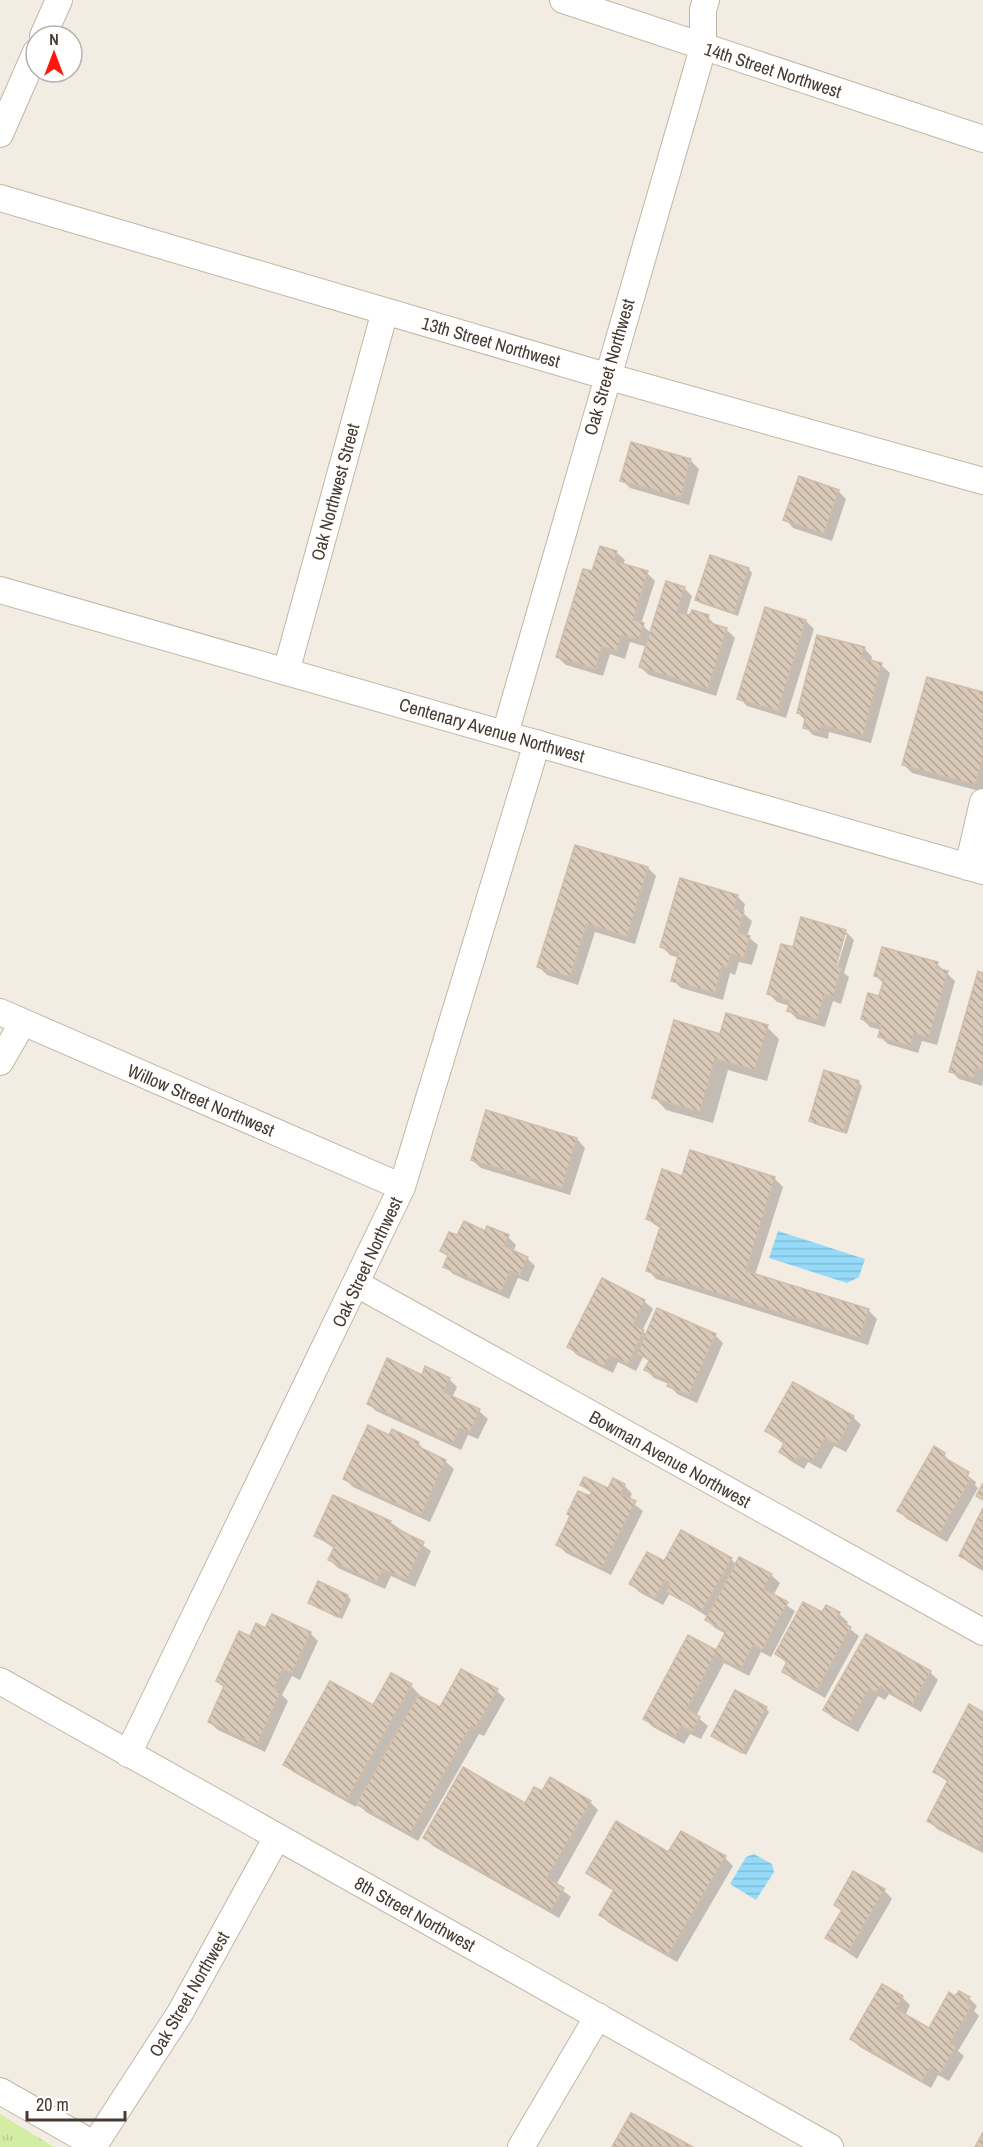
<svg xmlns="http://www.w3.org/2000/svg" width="983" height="2147" viewBox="0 0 983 2147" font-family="'Archivo Narrow',sans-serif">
  <defs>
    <pattern id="grass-tufts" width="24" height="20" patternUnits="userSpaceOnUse" patternTransform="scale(1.5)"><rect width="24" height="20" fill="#d4eda5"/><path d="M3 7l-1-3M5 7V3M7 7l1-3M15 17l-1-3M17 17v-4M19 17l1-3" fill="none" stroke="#b7cc8e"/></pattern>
    <pattern id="water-rules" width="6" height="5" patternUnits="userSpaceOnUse" patternTransform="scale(1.5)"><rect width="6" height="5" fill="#95daf8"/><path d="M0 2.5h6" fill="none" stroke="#82bcd5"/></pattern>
    <pattern id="building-back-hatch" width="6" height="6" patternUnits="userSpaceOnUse" patternTransform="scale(1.5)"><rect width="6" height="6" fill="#d9c9b9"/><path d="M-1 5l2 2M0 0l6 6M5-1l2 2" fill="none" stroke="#b2a497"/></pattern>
  </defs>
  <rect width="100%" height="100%" fill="#f3ece2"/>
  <path fill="url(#grass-tufts)" d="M0 2114 54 2147H0Z"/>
  <path fill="url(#water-rules)" d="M778 1231 865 1259 859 1277 847 1283 769 1258Z
    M754 1854 772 1864 774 1872 756 1900 730 1884 746 1857Z"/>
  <path fill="#0003" fill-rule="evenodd" d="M690 460 699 469 689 505 630 488 622 480Z
    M838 491 846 499 832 541 793 528 785 519Z
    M616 552 625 560 623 565 647 573 655 581 641 624 651 633 684 588 692 596 686 616 708 617 716 626 727 630 735 638 716 696 649 675 640 667 647 647 630 642 625 659 610 654 603 676 566 665 557 657 593 573Z
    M711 557 749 569 752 573 738 616 700 603 696 599Z
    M806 621 814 629 786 718 747 706 739 698Z
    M864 648 872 657 871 662 881 665 890 673 871 743 829 732 828 739 813 735 805 727 806 721 798 713Z
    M983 694V792L912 773 904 765Z
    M648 868 656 876 635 944 595 932 578 985 547 975 539 967Z
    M737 896 745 904 743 913 752 921 747 936 758 945 752 965 739 962 735 975 730 973 723 1000 681 988 673 980 679 958 670 955 662 947Z
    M802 919 846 932 854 940 844 973 849 977 841 1004 833 1001 825 1027 797 1019 789 1011 790 1006 777 1002 769 994 794 949ZM844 935H847L835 974 832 973Z
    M937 964 955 981 937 1045 922 1041 918 1053 888 1044 879 1036 881 1030 870 1027 862 1019 880 998 884 984 876 976Z
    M983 974V1080L982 1086 959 1079 951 1071Z
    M767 1027 779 1039 767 1081 728 1070 713 1123 666 1110 654 1097 721 1036Z
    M858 1082 862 1086 847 1134 814 1124 811 1121Z
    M487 1112 577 1139 585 1148 570 1195 481 1168 472 1160Z
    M691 1152 775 1179 783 1187 755 1275 869 1311 877 1319 868 1345 656 1279 648 1270 661 1229 647 1219 683 1178Z
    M486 1232 508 1237 516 1245 513 1252 527 1258 535 1266 528 1282 518 1278 509 1299 453 1274 445 1266 449 1258 442 1251 458 1237Z
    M644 1301 653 1309 642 1331 647 1335H715L723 1343 697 1403 677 1394 669 1384 654 1378 646 1370 650 1362 643 1357 636 1371 618 1362 613 1373 577 1355 569 1347Z
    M422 1377 449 1379 457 1387 452 1398 479 1411 488 1419 478 1439 468 1435 461 1450 376 1411 368 1403Z
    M853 1417 861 1425 846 1452 834 1446 821 1469 808 1462 804 1469 789 1460 781 1452 785 1445 767 1431Z
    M390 1437 418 1443 426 1452 445 1461 454 1469 430 1522 353 1487 345 1479Z
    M944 1454 951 1464 976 1482 975 1485 978 1488 947 1542 907 1519 899 1511Z
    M582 1485 608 1490 624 1485 632 1494 629 1500 643 1511 611 1575 566 1553 558 1545 592 1494Z
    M983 1511V1571L969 1563 960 1555Z
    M390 1522 431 1551 415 1587 391 1576 385 1589 338 1568 330 1560 335 1549 316 1536Z
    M731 1559 736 1564 739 1559 771 1575 780 1583 773 1596 795 1611 771 1657 761 1652 749 1676 724 1663 696 1716 708 1726 701 1739 690 1734 684 1744 653 1727 645 1719 717 1652 726 1634 715 1628 707 1620 708 1617 670 1593 663 1605 639 1592 631 1584 664 1563Z
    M348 1596 351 1600 342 1619 310 1603Z
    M826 1607 839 1614 848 1622 846 1626 859 1636 825 1698 792 1679 784 1671 788 1664 776 1654 822 1614Z
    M266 1630 310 1633 318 1641 300 1680 292 1676 282 1695 288 1701 265 1752 218 1730 209 1722 225 1688 218 1681 251 1638Z
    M866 1636 930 1672 938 1680 921 1712 889 1694 885 1700 878 1696 858 1732 833 1718 825 1710Z
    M411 1686 419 1694 418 1696 440 1709 497 1691 505 1699 484 1736 479 1734 418 1841 366 1812 358 1803 356 1807 293 1772 285 1764Z
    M766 1708 769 1712 746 1755 712 1736Z
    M983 1714V1853L937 1829 929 1821 949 1783 935 1772Z
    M542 1793 590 1802 598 1810 556 1885 571 1897 559 1918 433 1846 424 1837 525 1805Z
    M681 1833 725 1858 733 1866 677 1962 609 1923 601 1915 615 1892 588 1873 669 1854Z
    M884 1890 892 1899 857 1959 827 1938 843 1912 836 1904Z
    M902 1997 910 2005 905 2016 929 2030 956 1998H969L977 2006 974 2011 979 2016 958 2051 964 2056 949 2081 938 2075 931 2088 860 2047 851 2039Z"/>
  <path fill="url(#building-back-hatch)" stroke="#d1bda8" stroke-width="1.5" d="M631 442 691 459 681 497 620 481Z
    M799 476 839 490 824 534 783 520Z
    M600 546 617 551 614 561 648 571 633 620 644 623 639 640 621 635 617 651 602 647 595 669 556 657 583 569 592 571Z
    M710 555 749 568 734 613 695 600Z
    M666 581 685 587 677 612 690 615 692 610 709 615 707 622 727 628 708 689 639 667Z
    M765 607 806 620 778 711 737 699Z
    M817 635 865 647 861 658 882 663 863 736 821 725 820 732 803 728 806 715 797 713Z
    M927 677 983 692V758L975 785 902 765Z
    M575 845 648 867 627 937 587 924 570 977 537 967Z
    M680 878 738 895 734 909 744 911 738 932 750 936 744 958 731 954 727 968 722 966 715 993 671 981 679 953 660 947Z
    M801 917 846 930 836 966 842 968 833 997 825 994 817 1020 787 1011 790 1001 767 994 781 944 793 947Z
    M882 947 938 962 936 968 948 971 929 1038 914 1033 910 1046 878 1037 881 1025 861 1019 868 993 879 996 884 979 874 976Z
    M978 971 983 973V1070L976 1068 974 1078 949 1072Z
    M726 1013 768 1025 755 1070 715 1059 700 1112 652 1098 674 1020 720 1034Z
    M824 1070 859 1081 843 1132 809 1121Z
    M486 1110 577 1138 562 1188 471 1160Z
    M690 1150 775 1177 746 1271 869 1309 860 1338 646 1271 661 1224 646 1219 662 1169 682 1176Z
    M464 1221 485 1231 487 1226 509 1235 504 1246 528 1257 520 1275 510 1271 501 1292 443 1267 448 1255 440 1251 449 1232 457 1235Z
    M602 1278 645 1300 633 1325 644 1330 628 1364 610 1355 604 1366 567 1347Z
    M657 1308 716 1334 689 1395 667 1386 669 1381 644 1370 650 1359 637 1354Z
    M387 1358 422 1375 425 1366 450 1378 443 1392 480 1409 470 1432 460 1428 453 1443 367 1404Z
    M793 1382 854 1416 837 1445 825 1438 812 1462 799 1455 795 1462 779 1452 785 1442 765 1431Z
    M368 1425 389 1435 392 1429 419 1442 417 1446 446 1460 421 1515 343 1479Z
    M934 1446 945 1453 943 1457 969 1472 967 1477 971 1479 939 1535 897 1511Z
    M584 1477 608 1488 613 1478 625 1484 621 1494 636 1501 602 1568 556 1545 570 1516 567 1514 578 1491 590 1496 592 1491 580 1485Z
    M983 1483V1500L976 1496Z
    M333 1495 391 1521 389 1525 424 1542 407 1580 383 1569 377 1582 328 1560 335 1545 314 1536Z
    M983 1508V1568L959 1556Z
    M681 1530 732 1558 702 1611 666 1592 670 1583 665 1580 655 1598 629 1584 647 1552 664 1561Z
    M739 1557 772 1574 764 1589 788 1602 762 1650 753 1645 741 1669 715 1655 687 1709 700 1717 692 1732 681 1726 675 1737 643 1719 688 1635 716 1650 726 1631 705 1620Z
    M318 1581 348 1595 338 1617 308 1603Z
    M803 1602 822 1612 826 1605 840 1612 837 1619 851 1627 817 1690 782 1672 787 1661 775 1654Z
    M272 1614 311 1632 292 1673 283 1669 274 1688 281 1691 257 1745 208 1722 224 1686 216 1681 239 1631 250 1636 256 1623 265 1628Z
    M866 1634 931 1671 912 1705 880 1687 876 1693 869 1689 849 1725 823 1710Z
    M461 1669 498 1689 475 1729 471 1726 410 1834 356 1804 418 1695 440 1707Z
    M391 1673 412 1684 347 1800 283 1765 330 1681 373 1705Z
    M735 1690 767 1707 742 1753 711 1736Z
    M969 1704 983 1712V1837L977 1848 927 1821 948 1780 933 1772Z
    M463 1767 525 1803 534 1787 542 1791 550 1777 591 1801 547 1878 564 1888 551 1911 423 1838Z
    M616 1821 668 1852 681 1831 726 1856 668 1955 599 1915 614 1890 586 1873Z
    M853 1871 885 1889 849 1951 825 1938 842 1910 834 1905Z
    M882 1984 903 1996 896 2009 929 2028 949 1992 955 1996 959 1991 970 1997 966 2003 972 2006 950 2043 956 2047 940 2074 930 2068 922 2081 850 2039Z
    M631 2113 693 2147H612Z
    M983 2132V2147H975Z"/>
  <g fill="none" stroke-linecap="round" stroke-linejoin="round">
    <defs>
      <path id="minor" d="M563 0 983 139
        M43 36 59 0
        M0 134 36 52
        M0 198 606 376 983 481
        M0 590 983 871
        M286 672 385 311
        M505 734 703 48V10L706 0
        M968 867 983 802
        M0 1012 402 1187
        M0 1062 22 1024
        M357 1284 983 1632
        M0 1681 830 2147
        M128 1754 402 1187 537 743
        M0 2091 95 2145
        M93 2147 180 2013 277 1837
        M521 2147 598 2016"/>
    </defs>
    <use href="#minor" stroke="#c2b6a6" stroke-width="28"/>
    <use href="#minor" stroke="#fff" stroke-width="26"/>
  </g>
  <g text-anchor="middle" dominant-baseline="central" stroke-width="6" stroke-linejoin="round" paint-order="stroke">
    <g font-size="18" fill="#453b32" stroke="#fff">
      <text transform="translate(773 70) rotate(18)">14th Street Northwest</text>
      <text transform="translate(491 342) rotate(16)">13th Street Northwest</text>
      <text transform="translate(609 367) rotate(-74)">Oak Street Northwest</text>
      <text transform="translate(335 492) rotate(-75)">Oak Northwest Street</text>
      <text transform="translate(492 730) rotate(16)">Centenary Avenue Northwest</text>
      <text transform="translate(201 1100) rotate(23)">Willow Street Northwest</text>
      <text transform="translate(367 1262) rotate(-65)">Oak Street Northwest</text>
      <text transform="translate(670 1459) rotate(29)">Bowman Avenue Northwest</text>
      <text transform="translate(415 1914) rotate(29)">8th Street Northwest</text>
      <text transform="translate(189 1994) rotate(-60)">Oak Street Northwest</text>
    </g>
  </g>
  <g transform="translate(54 54)"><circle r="28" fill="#ffffff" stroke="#b5b1ad" stroke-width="1.5"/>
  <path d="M0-4.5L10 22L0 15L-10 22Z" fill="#ff170d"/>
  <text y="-9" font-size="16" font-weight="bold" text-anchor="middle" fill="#453b32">N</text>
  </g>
  <path d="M27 2111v9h98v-9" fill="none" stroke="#453b32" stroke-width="3"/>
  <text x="36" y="2111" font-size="18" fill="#453b32" stroke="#ffffff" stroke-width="4.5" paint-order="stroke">20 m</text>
</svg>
